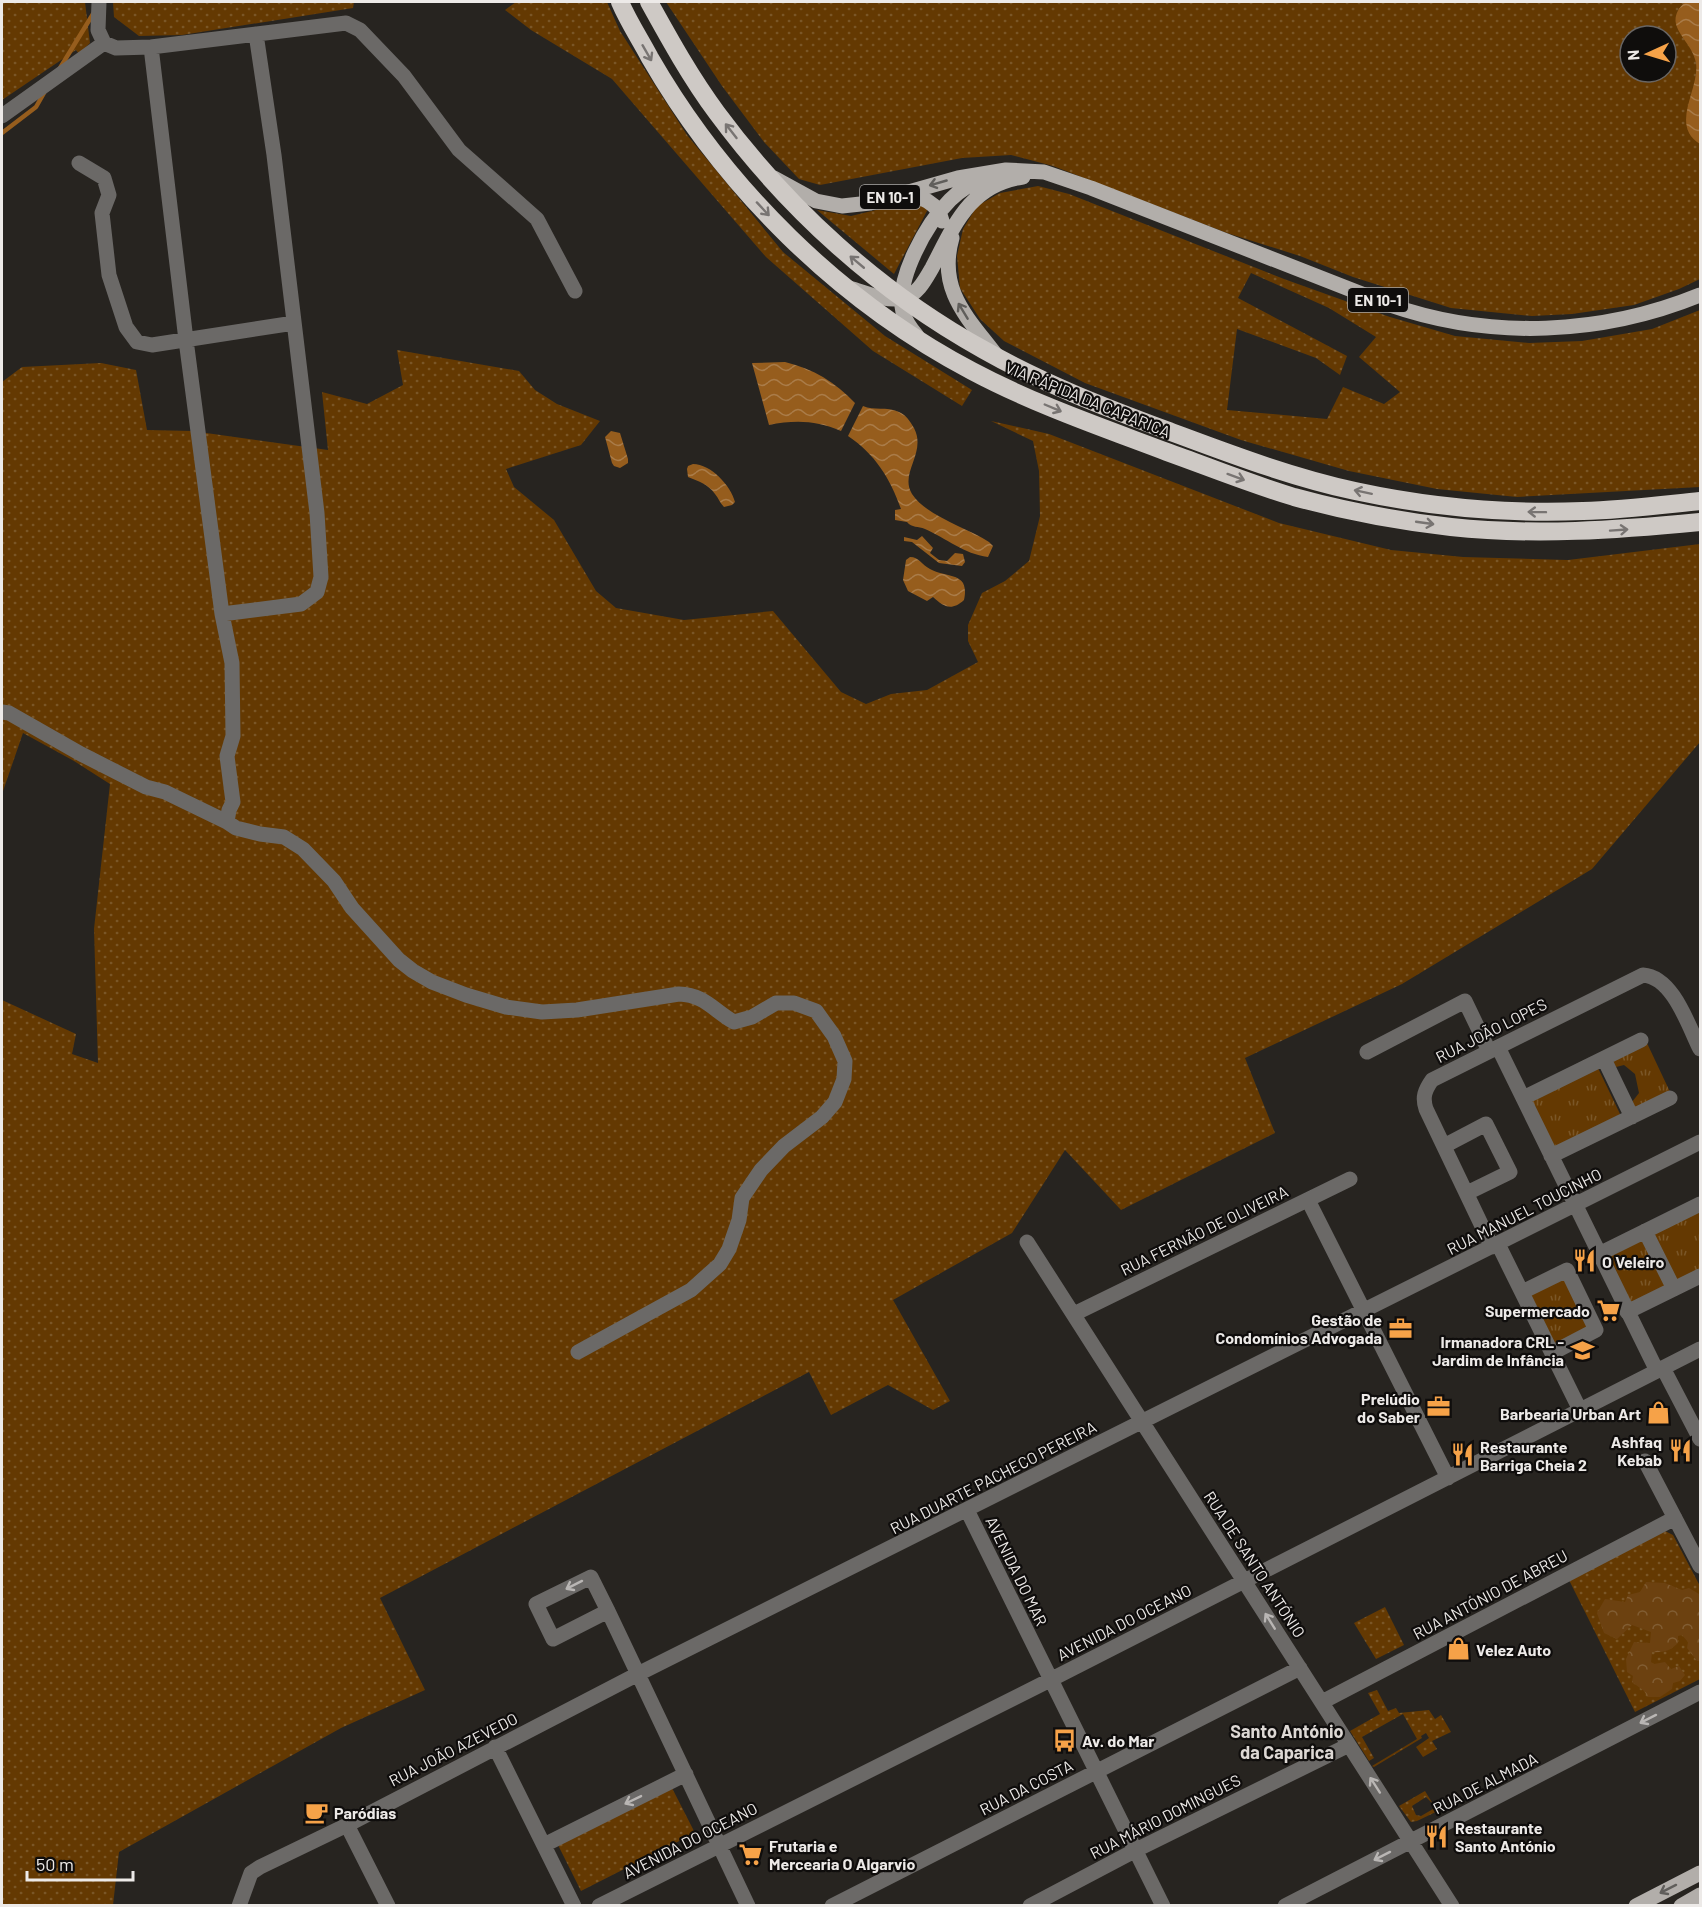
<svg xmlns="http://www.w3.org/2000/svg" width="1702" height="1907" viewBox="0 0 1702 1907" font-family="Barlow,sans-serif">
  <defs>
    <pattern id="grass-dots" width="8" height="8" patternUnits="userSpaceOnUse" patternTransform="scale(1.5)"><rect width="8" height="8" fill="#643902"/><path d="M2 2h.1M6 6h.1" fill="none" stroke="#7a5627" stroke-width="1.8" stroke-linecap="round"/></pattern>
    <pattern id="forest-crowns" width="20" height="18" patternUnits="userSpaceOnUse" patternTransform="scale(1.5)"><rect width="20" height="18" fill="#6c4110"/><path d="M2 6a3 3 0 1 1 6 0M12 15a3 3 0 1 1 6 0" fill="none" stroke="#815d33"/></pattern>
    <pattern id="park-tufts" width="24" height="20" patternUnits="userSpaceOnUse" patternTransform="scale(1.5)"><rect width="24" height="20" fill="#643902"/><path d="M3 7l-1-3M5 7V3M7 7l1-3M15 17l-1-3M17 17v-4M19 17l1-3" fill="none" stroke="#7a5627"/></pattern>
    <pattern id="water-waves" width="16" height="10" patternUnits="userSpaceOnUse" patternTransform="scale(1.5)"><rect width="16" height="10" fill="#965d1d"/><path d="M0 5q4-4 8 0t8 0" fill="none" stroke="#aa7c49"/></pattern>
  </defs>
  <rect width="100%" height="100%" fill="#272420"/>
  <path fill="url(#grass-dots)" fill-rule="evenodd" d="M2 2H85L90 43 79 54 76 50 2 100Z
    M113 2H354L353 8 182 35 139 36 114 17Z
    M516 2H607L620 31 687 135 783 252 885 336 972 390 962 406 873 351 766 257 612 79 531 30 505 10Z
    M666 2H1700V279L1679 289 1634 305 1572 314 1532 316 1451 308 1353 277 1300 256 1227 233 1053 166 1011 155 962 158 820 185 799 179 764 142 722 86ZM1630 36H1666V72H1630Z
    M1038 186 1069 194 1284 279 1390 317 1455 336 1529 343 1582 341 1652 329 1700 310V487L1517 497 1437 489 1349 471 1241 440 1085 383 1004 341 980 319 960 288 957 256 963 229 977 206 1000 193ZM1251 273 1329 308 1376 337 1359 357 1400 392 1384 404 1343 387 1327 419 1227 410 1237 329 1316 358 1340 375 1347 356 1238 298Z
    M916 203 928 209 894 274 817 210 851 216 901 204Z
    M397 350 519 371 535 390 557 404 600 421 581 445 506 469 514 487 554 520 596 591 616 608 684 620 773 611 841 692 866 704 891 694 927 690 978 662 968 641V625L982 593 1005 581 1029 561 1040 516 1039 471 1033 441 991 421 1049 434 1279 523 1391 550 1463 557 1568 560 1700 544V742L1592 869 1402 984 1245 1058 1275 1133 1121 1210 1065 1150 1012 1233 893 1300 950 1401 933 1410 888 1385 831 1415 809 1372 380 1598 425 1690 341 1728 119 1852 113 1905H2V1000L76 1034 72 1054 98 1063 94 929 110 784 74 761 23 733 2 794V382L22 367 101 363 136 370 147 430 192 431 328 450 322 392 367 404 403 385Z
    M1665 1531 1673 1535 1700 1586V1679L1635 1712 1569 1580Z
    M1385 1607 1404 1645 1376 1659 1354 1623Z
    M1377 1690 1388 1711 1396 1708 1399 1713 1429 1710 1435 1719 1441 1715 1451 1732 1432 1741 1437 1749 1423 1757 1416 1747 1429 1738 1426 1733 1421 1736 1422 1738 1374 1767 1372 1766 1417 1739 1403 1714 1362 1737 1374 1758 1369 1761 1350 1731 1380 1714 1368 1693Z
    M671 1786 695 1833 581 1891 557 1843Z
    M1425 1791 1433 1804 1426 1797 1412 1806 1416 1815 1421 1816 1440 1805 1442 1809 1417 1821 1411 1822 1399 1806Z"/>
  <path fill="url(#forest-crowns)" d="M1646 1582 1665 1583 1682 1590 1689 1588 1699 1594 1700 1661H1697L1687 1648 1688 1642 1682 1635 1678 1636V1643C1670 1651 1663 1653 1652 1652L1651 1662 1654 1664 1665 1662 1671 1669 1679 1666 1685 1675 1680 1681 1673 1683 1672 1689 1660 1697H1648L1644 1691 1632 1682 1633 1676 1627 1672 1626 1659 1634 1642 1650 1643 1651 1632 1632 1625 1617 1639 1604 1633 1597 1613 1605 1599 1625 1602 1628 1595 1640 1592Z"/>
  <path fill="url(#park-tufts)" d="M1646 1041 1671 1094 1636 1111 1632 1102 1639 1093 1635 1074 1624 1065 1616 1067 1611 1059Z
    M1598 1068 1621 1116 1549 1151 1526 1104Z
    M1700 1204V1276L1627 1312 1599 1254Z
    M1567 1270 1596 1330 1552 1353 1522 1293Z"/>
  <path fill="url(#water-waves)" d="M1685 2H1700V144C1669 125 1700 89 1696 63 1692 39 1660 26 1685 2Z
    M785 362C814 369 835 382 855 403L841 431C816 420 794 420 769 425L752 363Z
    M863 406C874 411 886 406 899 412 906 415 910 421 914 428 927 453 899 473 912 494 926 516 968 528 989 542L993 546 988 557C964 554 946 538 925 529 918 526 912 528 907 522L895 520V510L901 509C890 478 875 454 848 436Z
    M611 431 620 433 628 459V463L620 468 614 466 612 463 605 437Z
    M693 464C711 464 731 486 735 502L732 505 724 507C720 503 719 499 715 494 708 484 698 481 688 477L687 469 688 466Z
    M922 536 933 548 930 553 939 560 947 561 955 553 963 554 965 562 962 566 939 563 912 542 904 541V537L917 540Z
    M910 557C919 557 922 565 930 569 948 579 970 571 964 600 951 612 943 606 933 597L927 601 908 591 903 580 906 560Z"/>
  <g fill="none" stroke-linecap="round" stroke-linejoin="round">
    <path stroke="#965d1d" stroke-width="4.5" d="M60 68 93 14
      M2 133 36 107 44 93"/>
    <path stroke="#6b6967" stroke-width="15" d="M99 2 98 30 104 43 116 48 151 47 346 23 360 30 404 76 459 150 537 219 575 291
      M151 47 186 340 222 614 232 663 233 736 227 756 233 802 229 810 227 822 236 828 260 834 284 837 303 849 334 881 352 908 399 960 413 971 432 982 466 995 506 1007 542 1012 577 1010 679 994C705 995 713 1010 734 1022L752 1017 776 1003H794L816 1011 834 1036 845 1061 844 1079 835 1102 822 1117 784 1146 761 1170 742 1198 739 1220 729 1249 720 1264 691 1290 578 1352
      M2 116 104 43
      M79 163 104 178 109 195 102 213 109 275 126 327 137 342 152 345 294 323
      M222 614 301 604 317 592 321 577 317 513 274 155 256 34
      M2 712 9 713 81 754 146 787 165 792 227 822
      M1498 1047 1657 1371
      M1367 1052 1465 1001 1489 1051
      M1604 1059 1632 1117
      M1523 1098 1641 1040
      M1444 1146 1486 1124 1510 1172 1467 1193
      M1551 1156 1670 1098
      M1308 1200 1448 1478
      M1645 1231 1674 1289
      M1027 1242 1452 1906
      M1498 1244 1580 1410
      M1492 1247 1426 1109C1422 1097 1425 1090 1432 1080L1643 975C1673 977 1688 1025 1700 1049
      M1599 1254 1700 1204
      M1522 1292 1567 1270 1596 1330 1552 1353
      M1627 1312 1700 1276
      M1074 1314 1350 1179
      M1663 1368 1700 1439
      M1645 1461 1700 1566
      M967 1510 1163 1906
      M608 1611 553 1639 536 1604 591 1577 608 1611 748 1906
      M1322 1702 1675 1518
      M495 1747 574 1906
      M347 1825 388 1906
      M544 1845 686 1774
      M239 1906 251 1873 260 1867 347 1825 638 1674 1700 1142
      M599 1906 1050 1680 1700 1349
      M832 1906 1300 1668
      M1030 1906 1136 1850 1349 1745
      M1285 1906 1700 1692"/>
    <path stroke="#b2aeaa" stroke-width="15" d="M774 178 816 201 842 206 870 203 958 178 1006 170 1044 172 1091 188 1390 305C1491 340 1602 335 1700 295
      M903 195C921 195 938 203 942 221
      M952 238C937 290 968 318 996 355
      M849 288C867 293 885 302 904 298 918 294 925 280 932 268 954 226 970 184 1023 177
      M917 336C911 329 905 321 903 312 895 279 927 223 950 200 960 190 972 183 985 178
      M1636 1906 1700 1873
      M1681 1906 1700 1895"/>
    <path stroke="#cec9c5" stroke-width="18" d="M620 2C628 21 640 39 650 58 725 188 839 301 972 371 1034 404 1101 427 1167 452 1209 467 1251 484 1294 497 1345 511 1398 521 1451 527 1535 536 1617 530 1700 522
      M649 2C670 40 691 78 717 113 788 209 879 292 984 350 1042 383 1104 407 1166 430 1228 453 1290 477 1355 491 1429 507 1507 514 1583 511 1622 510 1661 505 1700 501"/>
  </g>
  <defs><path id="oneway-shaft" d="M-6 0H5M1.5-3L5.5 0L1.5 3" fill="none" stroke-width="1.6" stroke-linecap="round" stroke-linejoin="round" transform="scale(1.5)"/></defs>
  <g stroke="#787472">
    <use href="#oneway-shaft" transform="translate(647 53) rotate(60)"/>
    <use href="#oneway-shaft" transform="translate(731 131) rotate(-128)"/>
    <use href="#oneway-shaft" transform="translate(763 209) rotate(47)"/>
    <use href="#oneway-shaft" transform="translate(857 262) rotate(-140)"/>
    <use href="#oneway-shaft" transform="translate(1053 408) rotate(23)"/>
    <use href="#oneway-shaft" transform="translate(1236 477) rotate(20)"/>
    <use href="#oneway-shaft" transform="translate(1363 492) rotate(-168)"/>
    <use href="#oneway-shaft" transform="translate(1537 512) rotate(-179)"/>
    <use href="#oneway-shaft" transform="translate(1425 523) rotate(8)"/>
    <use href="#oneway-shaft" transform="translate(1619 530) rotate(-4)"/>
  </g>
  <g stroke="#605e5b">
    <use href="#oneway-shaft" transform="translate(938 183) rotate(164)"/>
    <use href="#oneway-shaft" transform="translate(963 311) rotate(-121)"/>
    <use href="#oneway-shaft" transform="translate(1668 1889) rotate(153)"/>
  </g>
  <g stroke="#b9b6b4">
    <use href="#oneway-shaft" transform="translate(574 1585) rotate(153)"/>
    <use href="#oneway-shaft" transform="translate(1270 1621) rotate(-122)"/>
    <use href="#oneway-shaft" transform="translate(1648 1719) rotate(153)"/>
    <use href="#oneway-shaft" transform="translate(1375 1785) rotate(-123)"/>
    <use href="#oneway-shaft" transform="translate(633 1800) rotate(154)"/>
    <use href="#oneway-shaft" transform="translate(1382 1856) rotate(153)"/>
  </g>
  <defs>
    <symbol id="restaurant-bare" viewBox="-9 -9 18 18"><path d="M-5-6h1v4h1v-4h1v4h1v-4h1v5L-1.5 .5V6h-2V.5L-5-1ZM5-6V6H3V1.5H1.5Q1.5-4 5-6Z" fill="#f6a248" stroke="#0f0d0c" stroke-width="2.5" paint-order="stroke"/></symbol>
    <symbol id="supermarket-bare" viewBox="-9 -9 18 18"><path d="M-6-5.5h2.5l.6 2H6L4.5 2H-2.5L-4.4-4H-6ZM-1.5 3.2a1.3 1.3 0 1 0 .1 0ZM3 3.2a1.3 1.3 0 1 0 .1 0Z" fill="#f6a248" stroke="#0f0d0c" stroke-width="2.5" paint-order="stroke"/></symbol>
    <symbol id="office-bare" viewBox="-9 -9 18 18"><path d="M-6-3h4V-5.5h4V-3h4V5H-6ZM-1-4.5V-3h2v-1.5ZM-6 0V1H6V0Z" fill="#f6a248" stroke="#0f0d0c" stroke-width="2.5" paint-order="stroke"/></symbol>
    <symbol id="school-bare" viewBox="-9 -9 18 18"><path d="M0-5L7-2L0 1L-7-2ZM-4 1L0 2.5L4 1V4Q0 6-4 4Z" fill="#f6a248" stroke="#0f0d0c" stroke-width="2.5" paint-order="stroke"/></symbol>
    <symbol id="shop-bare" viewBox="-9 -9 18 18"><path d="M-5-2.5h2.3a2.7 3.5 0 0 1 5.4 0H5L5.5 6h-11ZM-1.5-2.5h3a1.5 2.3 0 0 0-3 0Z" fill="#f6a248" stroke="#0f0d0c" stroke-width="2.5" paint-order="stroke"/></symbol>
    <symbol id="bus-bare" viewBox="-9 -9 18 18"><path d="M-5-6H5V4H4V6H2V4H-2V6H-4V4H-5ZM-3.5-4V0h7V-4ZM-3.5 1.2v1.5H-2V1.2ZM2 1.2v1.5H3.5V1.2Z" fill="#f6a248" stroke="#0f0d0c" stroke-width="2.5" paint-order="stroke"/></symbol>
    <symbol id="cafe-bare" viewBox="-9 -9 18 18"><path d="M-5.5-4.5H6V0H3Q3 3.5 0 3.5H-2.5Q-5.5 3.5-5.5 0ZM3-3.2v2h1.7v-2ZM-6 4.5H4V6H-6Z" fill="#f6a248" stroke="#0f0d0c" stroke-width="2.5" paint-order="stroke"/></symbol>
  </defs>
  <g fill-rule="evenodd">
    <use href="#restaurant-bare" x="1568" y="1244" width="33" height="33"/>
    <use href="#supermarket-bare" x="1592" y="1294" width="33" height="33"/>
    <use href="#office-bare" x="1384" y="1312" width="33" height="33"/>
    <use href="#school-bare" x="1566" y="1334" width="33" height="33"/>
    <use href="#office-bare" x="1422" y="1390" width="33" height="33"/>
    <use href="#shop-bare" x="1642" y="1396" width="33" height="33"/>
    <use href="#restaurant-bare" x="1664" y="1434" width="33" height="33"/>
    <use href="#restaurant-bare" x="1446" y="1438" width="33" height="33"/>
    <use href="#shop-bare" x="1442" y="1632" width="33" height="33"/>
    <use href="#bus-bare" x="1048" y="1724" width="33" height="33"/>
    <use href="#cafe-bare" x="300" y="1796" width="33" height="33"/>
    <use href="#restaurant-bare" x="1420" y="1820" width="33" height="33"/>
    <use href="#supermarket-bare" x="734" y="1838" width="33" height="33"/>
  </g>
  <g text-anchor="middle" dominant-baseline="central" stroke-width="4.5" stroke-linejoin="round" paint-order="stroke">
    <g fill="#0f0d0c" stroke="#aaa8a6" stroke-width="1.5">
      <rect x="860" y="185" width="60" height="24" rx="4.5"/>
      <rect x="1348" y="288" width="60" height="24" rx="4.5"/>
    </g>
    <g font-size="15" font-weight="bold" fill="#edeae8">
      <text x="890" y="197">EN 10-1</text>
      <text x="1378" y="300">EN 10-1</text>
    </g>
    <g font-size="16" fill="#edeae8" stroke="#0f0d0c">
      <text transform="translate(1088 399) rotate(22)">VIA RÁPIDA DA CAPARICA</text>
      <text transform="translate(1491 1030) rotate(-27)">RUA JOÃO LOPES</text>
      <text transform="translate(1524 1211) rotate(-27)">RUA MANUEL TOUCINHO</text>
      <text transform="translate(1204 1230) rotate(-26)">RUA FERNÃO DE OLIVEIRA</text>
      <text transform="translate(993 1477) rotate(-27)">RUA DUARTE PACHECO PEREIRA</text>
      <text transform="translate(1255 1564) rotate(57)">RUA DE SANTO ANTÓNIO</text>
      <text transform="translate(1017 1571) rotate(64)">AVENIDA DO MAR</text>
      <text transform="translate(1490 1594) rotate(-28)">RUA ANTÓNIO DE ABREU</text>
      <text transform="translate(1124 1622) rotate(-27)">AVENIDA DO OCEANO</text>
      <text transform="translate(453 1749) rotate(-27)">RUA JOÃO AZEVEDO</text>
      <text transform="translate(1485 1783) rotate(-27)">RUA DE ALMADA</text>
      <text transform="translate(1026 1787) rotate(-27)">RUA DA COSTA</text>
      <text transform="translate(1165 1816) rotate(-27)">RUA MÁRIO DOMINGUES</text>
      <text transform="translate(690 1840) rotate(-27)">AVENIDA DO OCEANO</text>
    </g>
    <g font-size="16" font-weight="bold" fill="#edeae8" stroke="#0f0d0c" text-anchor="start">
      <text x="1602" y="1261">O Veleiro</text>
      <text x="1590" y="1310" text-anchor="end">Supermercado</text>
      <text x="1382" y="1319" text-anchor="end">Gestão de<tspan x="1382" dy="18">Condomínios Advogada</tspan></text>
      <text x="1564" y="1341" text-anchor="end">Irmanadora CRL -<tspan x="1564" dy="18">Jardim de Infância</tspan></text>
      <text x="1420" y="1398" text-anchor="end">Prelúdio<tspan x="1420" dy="18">do Saber</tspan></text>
      <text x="1641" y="1413" text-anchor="end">Barbearia Urban Art</text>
      <text x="1662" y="1441" text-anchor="end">Ashfaq<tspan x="1662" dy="18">Kebab</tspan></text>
      <text x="1480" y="1446">Restaurante<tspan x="1480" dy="18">Barriga Cheia 2</tspan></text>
      <text x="1476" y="1649">Velez Auto</text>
      <text x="1082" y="1740">Av. do Mar</text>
      <text x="334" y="1812">Paródias</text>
      <text x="1455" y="1827">Restaurante<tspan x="1455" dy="18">Santo António</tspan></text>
      <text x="769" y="1845">Frutaria e<tspan x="769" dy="18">Mercearia O Algarvio</tspan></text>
    </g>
    <g font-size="18" font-weight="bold" fill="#ddd8d4" stroke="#0f0d0c">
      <text x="1287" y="1731">Santo António<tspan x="1287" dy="21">da Caparica</tspan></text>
    </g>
  </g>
  <rect width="1702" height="1907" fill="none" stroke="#edeae8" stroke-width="6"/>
  <g transform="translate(1648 54) rotate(266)"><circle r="28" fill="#0f0d0c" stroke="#686564" stroke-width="1.5"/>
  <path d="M0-4.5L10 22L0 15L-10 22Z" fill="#f6a248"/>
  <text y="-9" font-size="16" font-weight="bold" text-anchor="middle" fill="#edeae8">N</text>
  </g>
  <path d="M27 1871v9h106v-9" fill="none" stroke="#edeae8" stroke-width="3"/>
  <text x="36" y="1871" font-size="18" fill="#edeae8" stroke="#0f0d0c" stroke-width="4.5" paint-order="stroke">50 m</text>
</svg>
